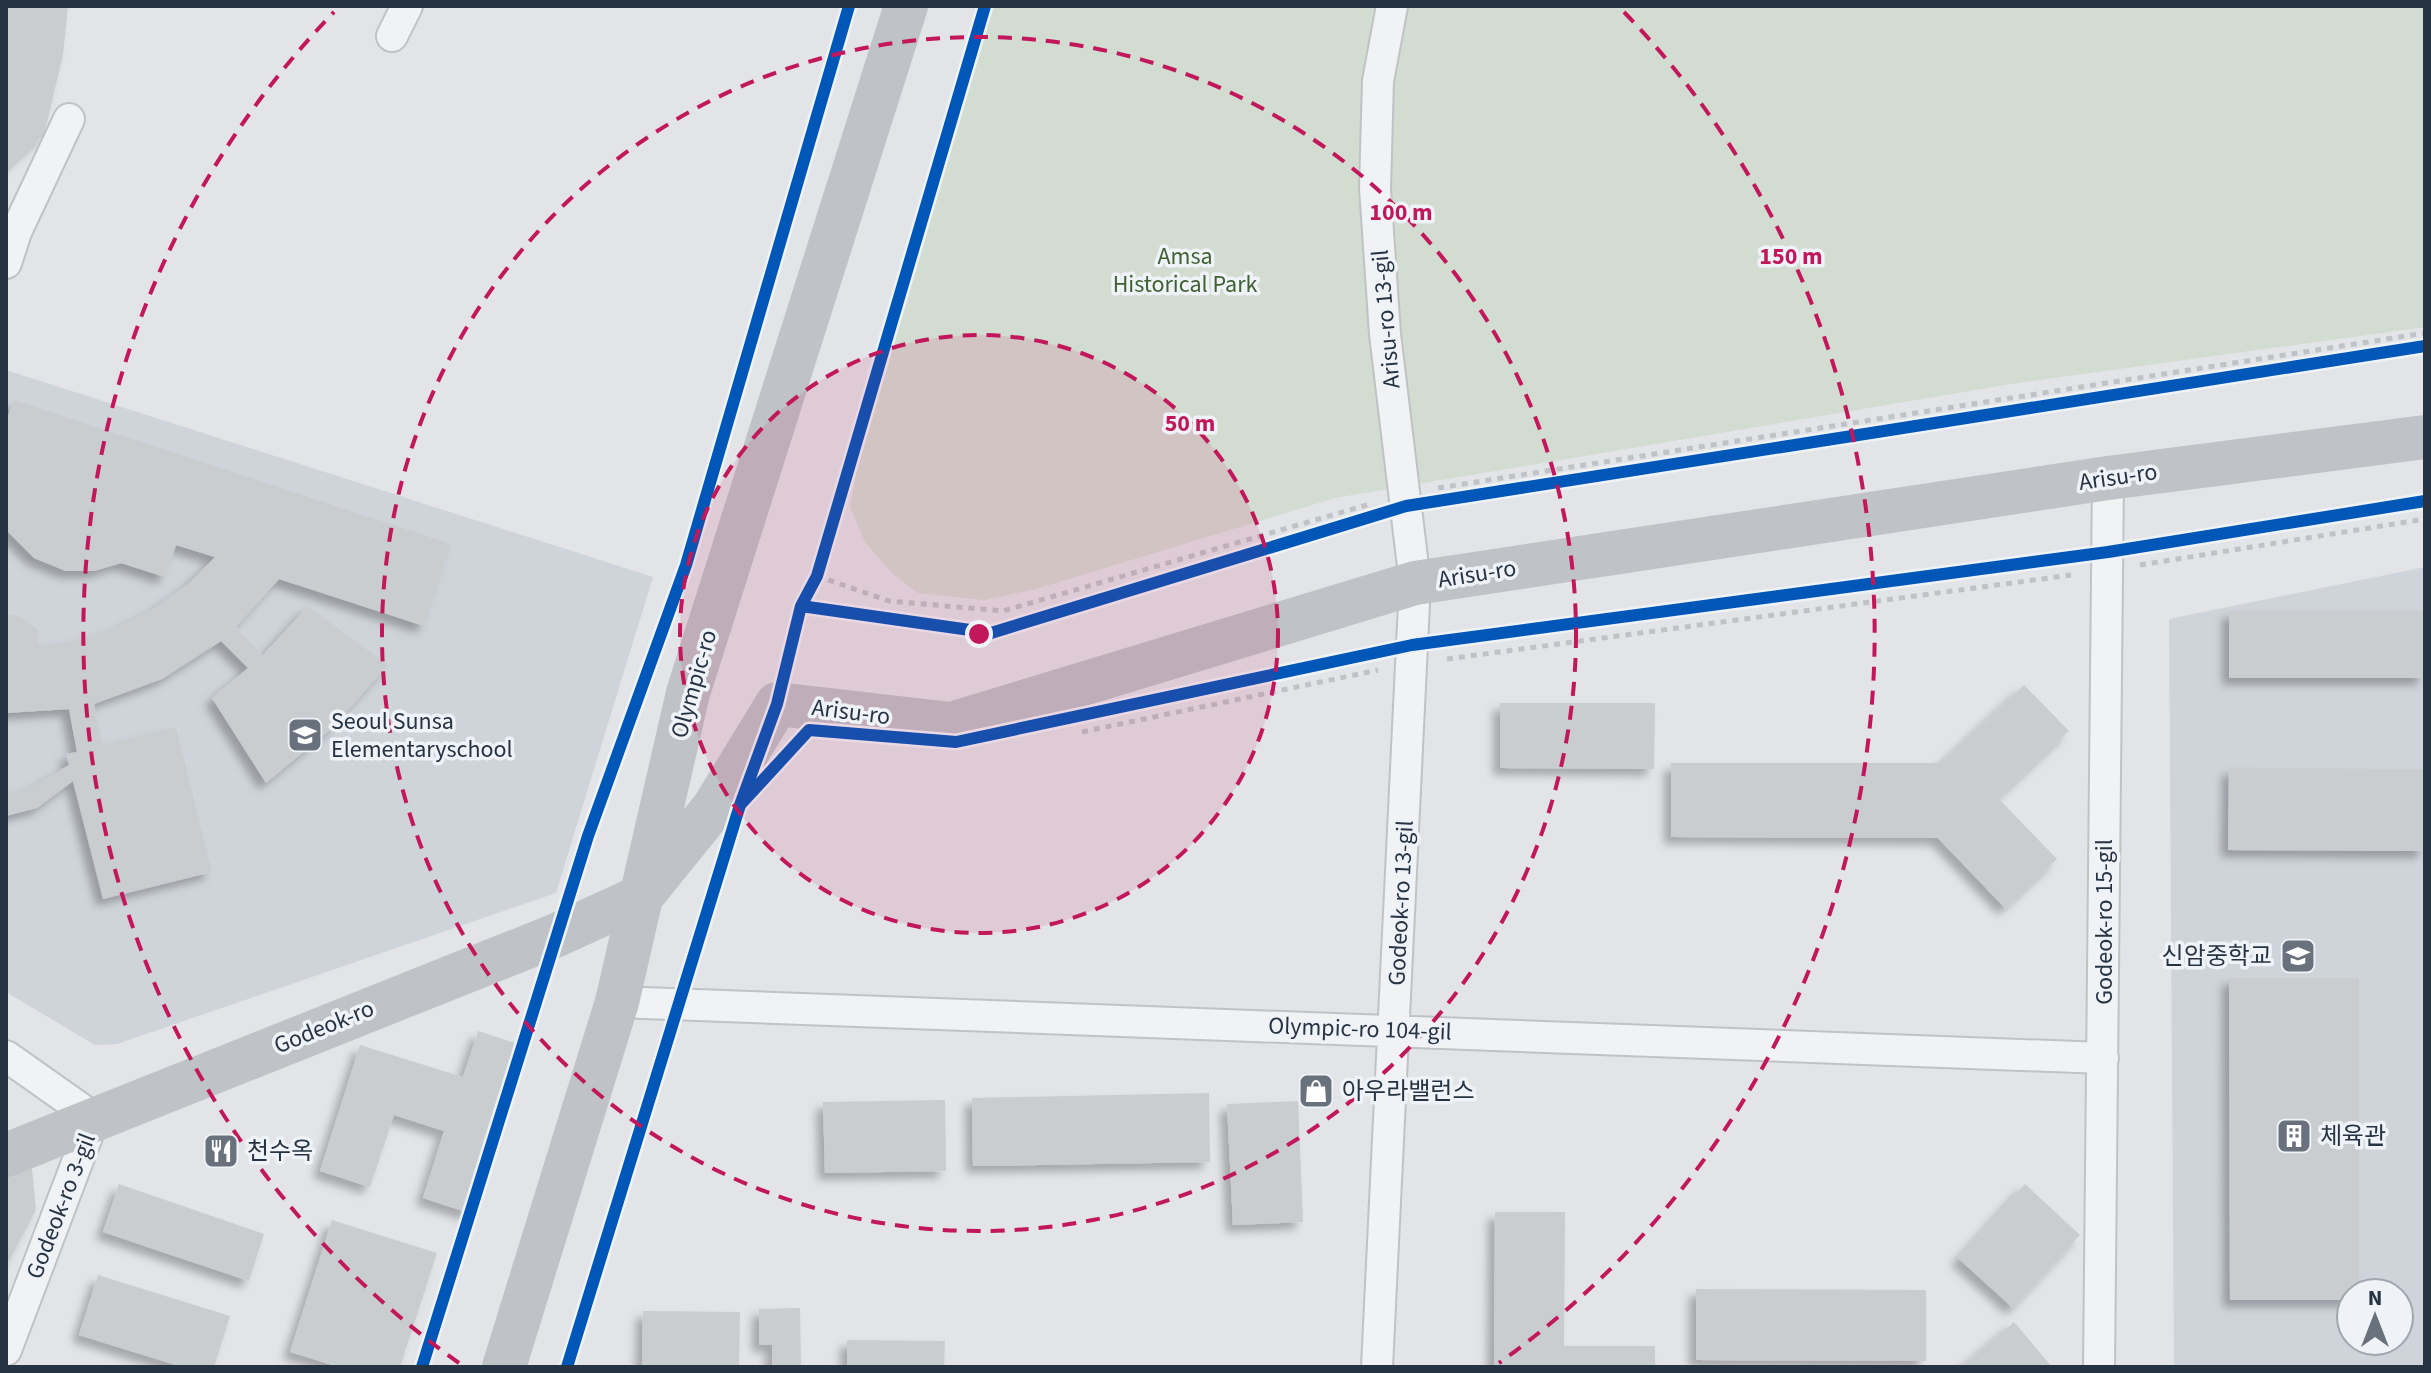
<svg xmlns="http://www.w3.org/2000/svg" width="2431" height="1373" viewBox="0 0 2431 1373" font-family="'Source Sans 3','Noto Sans KR',sans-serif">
  <defs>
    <filter id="shadow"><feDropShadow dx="-7" dy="7" stdDeviation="4" flood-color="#0004"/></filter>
  </defs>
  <rect width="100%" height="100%" fill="#e2e4e7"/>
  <path fill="#cfd4db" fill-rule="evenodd" d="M6 370 653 577 556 893 117 1044 95 1045 6 992Z
    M2425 567V1367H2174L2169 619ZM2351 1293H2399V1341H2351Z"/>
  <path fill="#d3dcd1" d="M984 6H2425V327L2011 384 1335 498 1036 589 984 600 918 593 893 574 865 542 850 507 859 459Z"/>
  <path fill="#cacdd0" filter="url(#shadow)" d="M6 6H68L63 55 44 135 6 169Z
    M14 400 451 544 424 626 279 579 236 627 263 655 308 606 388 665 331 729 266 783 212 698 248 668 221 641 162 679 94 704 102 745 176 727 212 872 103 899 73 781 37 808 6 816V794L34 786 69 765 66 754 77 752 69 709 6 713V614L19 616 38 630 37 646 74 641 115 628 153 609 187 585 215 557 176 545 165 577 121 563 94 571H66L34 558 6 530V422Z
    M2229 611H2425V678H2229Z
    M2024 685 2069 731 1998 798 2057 859 2005 908 1938 838 1671 837V763H1941Z
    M1500 703H1655L1654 769 1500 768Z
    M2229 768 2425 769V851L2228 850Z
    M2229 978H2359V1293H2351V1300H2230Z
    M478 1031 521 1045 469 1213 423 1198 444 1131 394 1115 370 1187 320 1171 360 1045 463 1077Z
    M1209 1093 1210 1162 973 1166 972 1098Z
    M945 1100 946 1171 825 1173 823 1102Z
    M1298 1101 1303 1222 1233 1225 1227 1104Z
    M19 1165 32 1169 36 1210 6 1267V1176Z
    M119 1184 264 1234 249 1281 103 1232Z
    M2025 1184 2080 1235 2013 1308 1958 1258Z
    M1495 1212H1565L1564 1346H1655V1367H1494Z
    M332 1220 437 1253 400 1367H339L290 1352Z
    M98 1275 230 1316 214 1367H182L79 1335Z
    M1696 1289 1926 1290V1361L1696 1360Z
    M800 1308 801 1367H772V1345H759V1309Z
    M643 1311 740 1312 739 1367H642Z
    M2014 1322 2052 1367H1961Z
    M847 1340 945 1341 944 1367H847Z"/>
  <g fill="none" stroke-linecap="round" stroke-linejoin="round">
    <defs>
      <path id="street" d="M392 36 407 6
        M6 263 16 232 69 119
        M617 1002 2103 1058
        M6 1056 94 1118 6 1350
        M1377 1367 1415 583 1385 334 1375 188 1378 81 1392 6
        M2099 1367 2108 478"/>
    </defs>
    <use href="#street" stroke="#c0c2c5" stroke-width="34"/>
    <path stroke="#bfc3c7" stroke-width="5" stroke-dasharray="6 6" stroke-linecap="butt" d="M1438 488 2425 333
      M2140 565 2425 519
      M817 576 889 601 1003 611 1370 504
      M1447 659 2071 575
      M1082 732 1378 670"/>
    <use href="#street" stroke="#f1f2f4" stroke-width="30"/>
    <path stroke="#bfc3c7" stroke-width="44" d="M6 1155 557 935 642 896 714 807 777 704 951 724 1415 583 2108 478 2425 437
      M504 1367 617 1002 688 693 906 6"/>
    <defs>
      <path id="cycleway" d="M801 606 991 633 1406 506 2425 346
        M740 805 809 730 956 742 1412 645 2108 552 2425 501
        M422 1367 588 836 686 565 849 6
        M567 1367 740 805 777 704 801 606 817 576 985 6"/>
    </defs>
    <use href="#cycleway" stroke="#eff3f7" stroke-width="17"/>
    <use href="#cycleway" stroke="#0057b8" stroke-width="12"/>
  </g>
  <circle cx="979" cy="634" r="299" fill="#c2185b" fill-opacity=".12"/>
  <g fill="none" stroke="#c2185b" stroke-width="4" stroke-dasharray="14 10">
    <circle cx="979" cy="634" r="299"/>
    <circle cx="979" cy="634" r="597"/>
    <path d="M459 1363A896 896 0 0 1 334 12M1624 12A896 896 0 0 1 1499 1363"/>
  </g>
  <defs>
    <symbol id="school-square" viewBox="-11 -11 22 22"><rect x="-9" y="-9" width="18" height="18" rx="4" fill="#68717c" stroke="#eff3f7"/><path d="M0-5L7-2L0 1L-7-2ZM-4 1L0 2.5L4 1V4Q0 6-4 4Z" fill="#fff"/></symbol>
    <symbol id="shop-square" viewBox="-11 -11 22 22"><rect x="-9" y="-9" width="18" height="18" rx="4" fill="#68717c" stroke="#eff3f7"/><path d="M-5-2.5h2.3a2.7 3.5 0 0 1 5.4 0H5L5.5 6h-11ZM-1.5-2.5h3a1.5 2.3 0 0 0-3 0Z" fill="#fff"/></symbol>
    <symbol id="building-square" viewBox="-11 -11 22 22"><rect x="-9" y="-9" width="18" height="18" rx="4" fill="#68717c" stroke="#eff3f7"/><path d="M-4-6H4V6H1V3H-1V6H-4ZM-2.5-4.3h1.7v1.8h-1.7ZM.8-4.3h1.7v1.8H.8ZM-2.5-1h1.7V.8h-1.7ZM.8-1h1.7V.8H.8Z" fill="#fff"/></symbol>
    <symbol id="restaurant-square" viewBox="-11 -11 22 22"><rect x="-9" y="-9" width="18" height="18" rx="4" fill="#68717c" stroke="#eff3f7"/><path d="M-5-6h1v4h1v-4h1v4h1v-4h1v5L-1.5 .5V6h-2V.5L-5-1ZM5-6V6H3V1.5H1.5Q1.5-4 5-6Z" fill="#fff"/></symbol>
  </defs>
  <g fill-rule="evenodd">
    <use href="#school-square" x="285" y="715" width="40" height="40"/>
    <use href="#school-square" x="2278" y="936" width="40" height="40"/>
    <use href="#shop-square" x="1296" y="1071" width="40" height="40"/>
    <use href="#building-square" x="2274" y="1116" width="40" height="40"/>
    <use href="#restaurant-square" x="201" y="1131" width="40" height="40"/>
  </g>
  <g text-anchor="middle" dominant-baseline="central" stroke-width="7" stroke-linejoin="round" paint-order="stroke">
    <g font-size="24" fill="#3f6132" stroke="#eff3f7">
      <text x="1185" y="256">Amsa<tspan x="1185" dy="28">Historical Park</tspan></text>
    </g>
    <g font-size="24" fill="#263343" stroke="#eff3f7">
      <text transform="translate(1386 319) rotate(-95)">Arisu-ro 13-gil</text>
      <text transform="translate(2118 477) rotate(-8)">Arisu-ro</text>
      <text transform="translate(1477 574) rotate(-9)">Arisu-ro</text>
      <text transform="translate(694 684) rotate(-74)">Olympic-ro</text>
      <text transform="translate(851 712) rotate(7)">Arisu-ro</text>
      <text transform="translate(1401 903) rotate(-87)">Godeok-ro 13-gil</text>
      <text transform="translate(2104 922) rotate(-90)">Godeok-ro 15-gil</text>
      <text transform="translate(324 1027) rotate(-22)">Godeok-ro</text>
      <text transform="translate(1360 1029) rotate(2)">Olympic-ro 104-gil</text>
      <text transform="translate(61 1206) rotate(-69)">Godeok-ro 3-gil</text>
    </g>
    <g font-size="24" fill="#263343" stroke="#eff3f7" text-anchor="start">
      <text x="331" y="721">Seoul Sunsa<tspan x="331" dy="28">Elementaryschool</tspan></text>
      <text x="2272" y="956" text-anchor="end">신암중학교</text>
      <text x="1342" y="1091">아우라밸런스</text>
      <text x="2320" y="1136">체육관</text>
      <text x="247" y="1151">천수옥</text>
    </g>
  </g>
  <circle cx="979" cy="634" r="12" fill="#c2185b" stroke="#eff3f7" stroke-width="4"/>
  <g font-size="24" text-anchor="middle" font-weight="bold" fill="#c2185b" stroke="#eff3f7" stroke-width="7" stroke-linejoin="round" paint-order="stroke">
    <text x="1401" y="220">100 m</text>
    <text x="1791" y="264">150 m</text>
    <text x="1190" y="431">50 m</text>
  </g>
  <rect width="2431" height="1373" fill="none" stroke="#263343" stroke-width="16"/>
  <g transform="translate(2375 1317)"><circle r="38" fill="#eff3f7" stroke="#9fa6af" stroke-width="2"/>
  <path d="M0-6L14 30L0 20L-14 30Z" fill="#68717c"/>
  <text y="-12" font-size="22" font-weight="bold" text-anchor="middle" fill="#263343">N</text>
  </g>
</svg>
